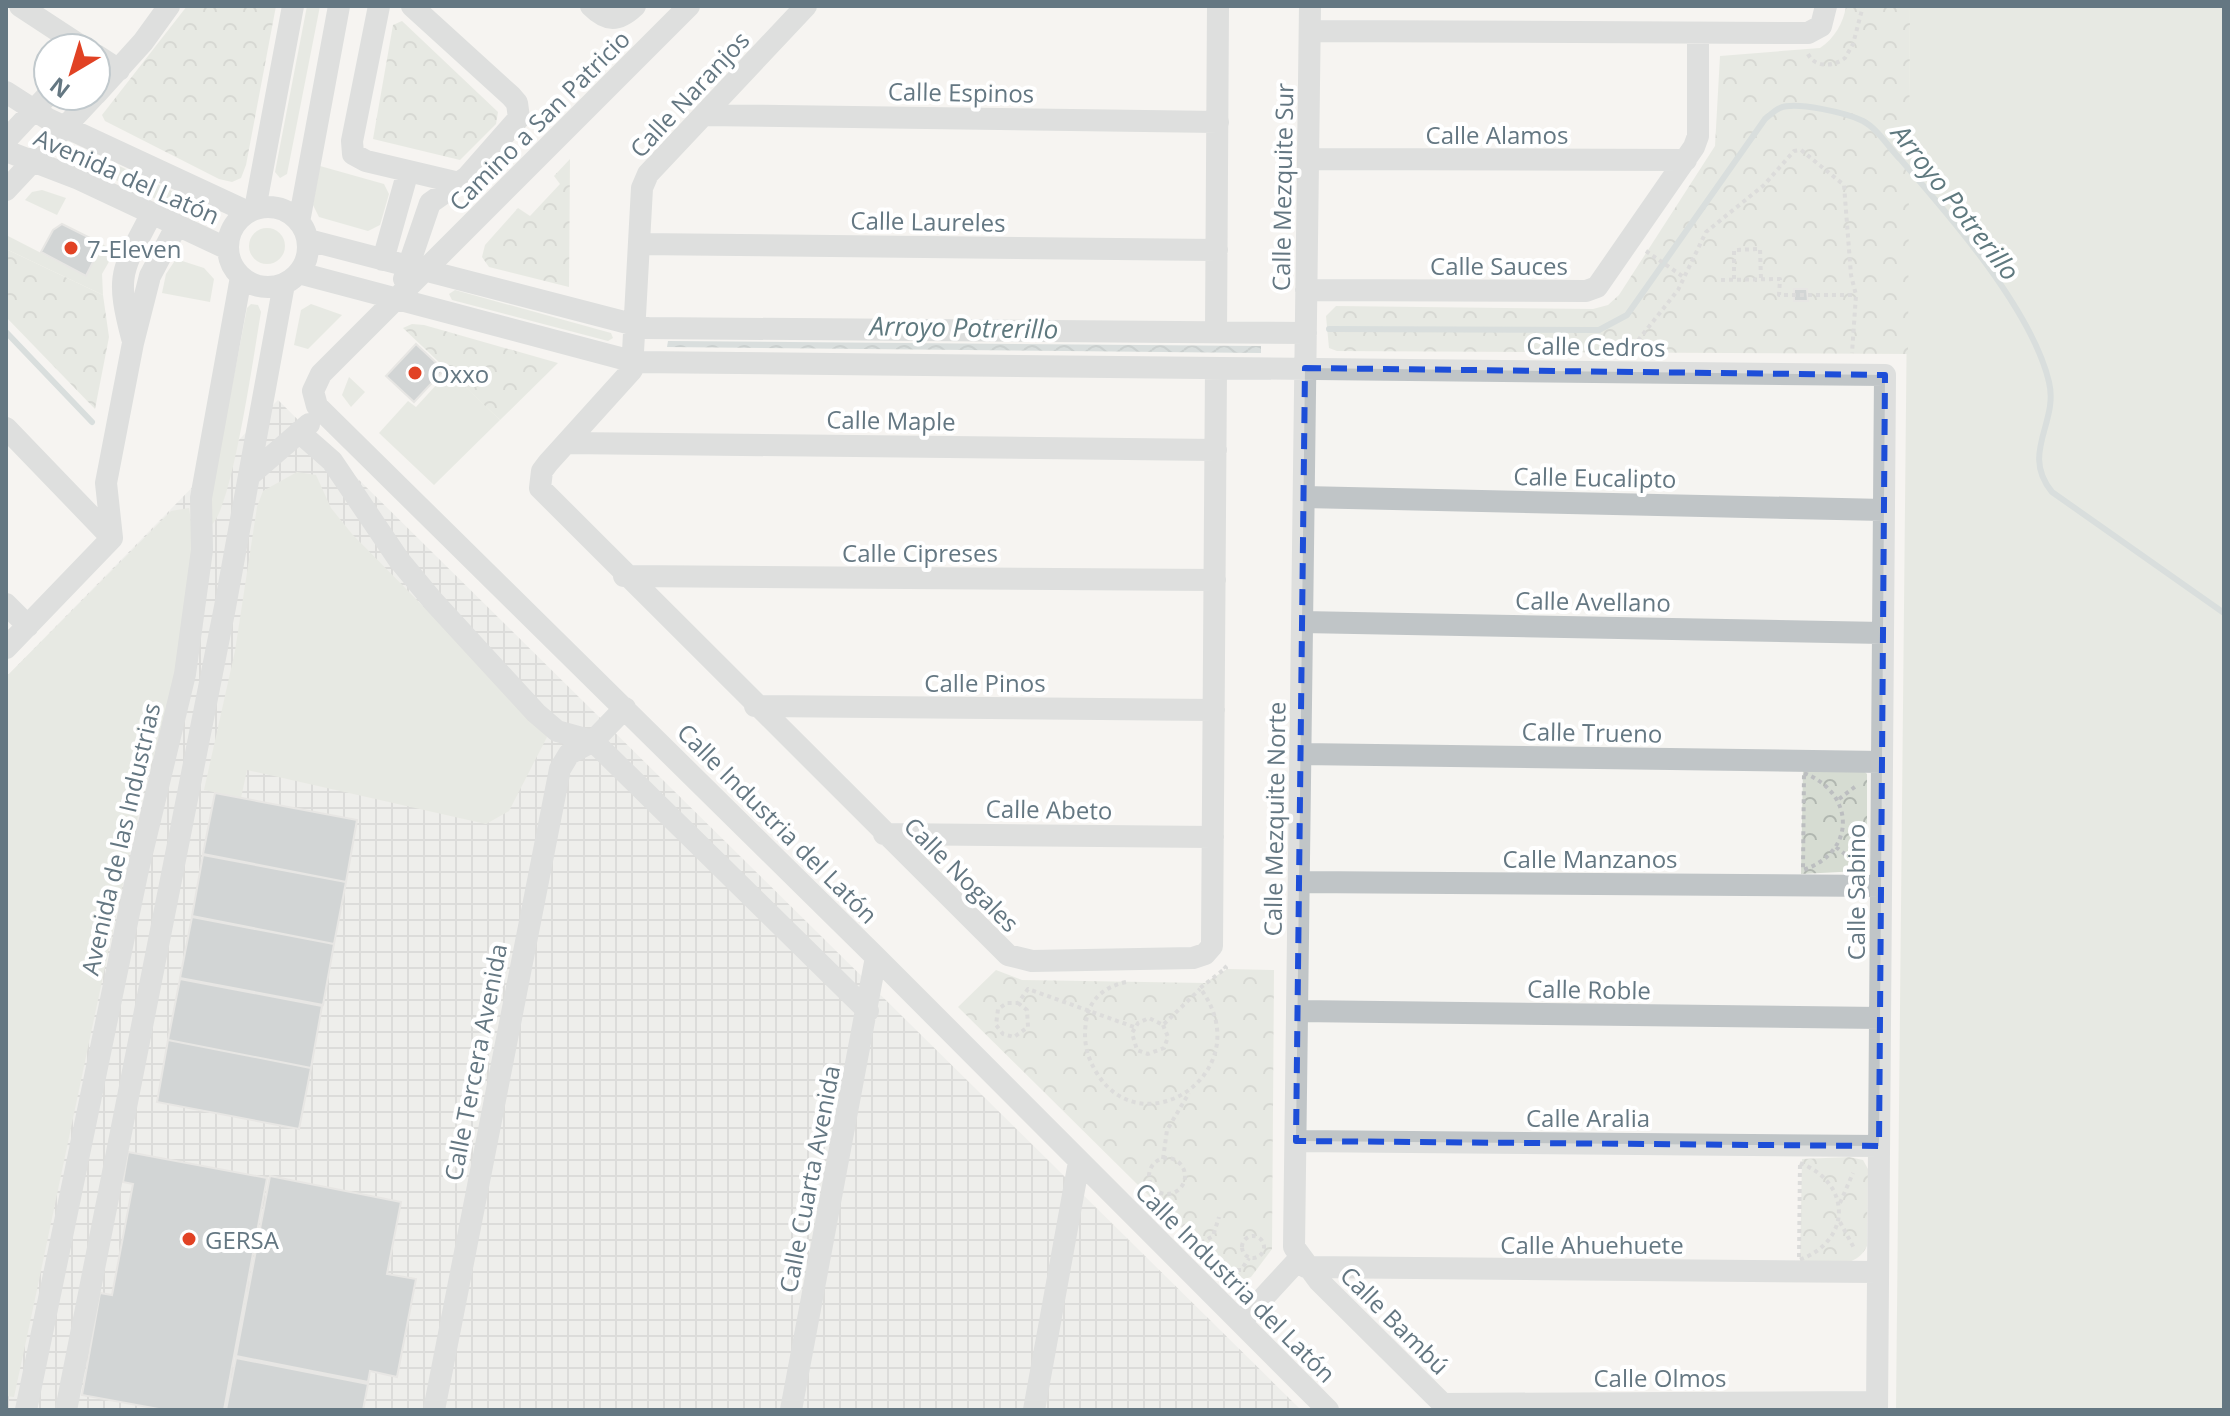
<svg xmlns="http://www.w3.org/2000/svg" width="2230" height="1416" viewBox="0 0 2230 1416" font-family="'Open Sans',sans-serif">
  <defs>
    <pattern id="industrial-grid" width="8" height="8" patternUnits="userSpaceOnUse" patternTransform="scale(2)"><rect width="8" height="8" fill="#e5e6e4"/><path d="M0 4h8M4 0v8" fill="none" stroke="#bdbfbe"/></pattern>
    <pattern id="park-crowns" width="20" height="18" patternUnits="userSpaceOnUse" patternTransform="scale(2)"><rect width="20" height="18" fill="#d6dcd2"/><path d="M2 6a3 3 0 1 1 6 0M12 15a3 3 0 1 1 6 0" fill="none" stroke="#b1b7b0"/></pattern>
    <pattern id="water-waves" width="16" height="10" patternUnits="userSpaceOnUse" patternTransform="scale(2)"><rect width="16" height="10" fill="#b5c4c6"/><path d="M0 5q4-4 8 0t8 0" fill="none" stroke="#97a4a6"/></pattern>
  </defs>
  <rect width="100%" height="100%" fill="#f5f4f1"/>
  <path fill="url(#industrial-grid)" d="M278 400 1301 1410H6V677Z"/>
  <path fill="#d6dcd2" d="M307 6H320L287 174 280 178 275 172Z
    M1910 6H2224V1410H1896Z
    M77 146 191 200 194 209 185 213 72 159 69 150Z
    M320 166 384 184 389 194 380 225 368 231 319 217 313 205Z
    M42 190 66 198 57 215 25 200 32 192Z
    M249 246a18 18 0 1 1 36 0a18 18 0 1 1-36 0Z
    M6 235 86 276 102 244 115 251 102 274 103 295 6 249Z
    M176 259 204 268 214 279 210 302 162 293 166 274Z
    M455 290 611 333 613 338 608 341 452 300 449 294Z
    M251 304 258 305 261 312C255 346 232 511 211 525L208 511 247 308Z
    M311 304 342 315 308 349 294 345 301 310Z
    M449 371 500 420 434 485 379 433 408 401 416 407Z
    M349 377 365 392 351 407 342 395Z
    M297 472 316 475 331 508 352 534 537 722 547 737 509 811 486 824 247 770 241 798 204 790 235 651 257 507 263 491Z
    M189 508C206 602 156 735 135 829 93 1018 55 1208 14 1397L6 1396V677L171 511Z"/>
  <path fill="url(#park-crowns)" d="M187 6H276L246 165 241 178 232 182 219 179 105 121 102 115Z
    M1846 6H1910L1908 354 1337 351 1329 348 1326 316 1336 306 1593 309 1608 305 1619 295 1715 146 1720 56 1820 48C1834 39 1844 22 1846 6Z
    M402 21 498 112 496 124 460 160 373 139 393 25Z
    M570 159 569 287 489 267 482 257 485 245 518 208 530 216 560 184 554 176Z
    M6 249 103 295 109 337 95 409 6 317Z
    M412 324 424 325 558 363 500 420 403 328Z
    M1803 769 1863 770 1867 774V857L1859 871 1801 874Z
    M1227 969 1274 970 1272 1249 1251 1277 1239 1281 1232 1278 958 1007 996 970 1022 980 1205 983Z
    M1849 1157 1863 1160 1868 1169 1867 1246C1856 1271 1824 1263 1800 1264L1802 1159Z"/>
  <path fill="url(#water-waves)" d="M668 341 1261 346V353L667 347Z"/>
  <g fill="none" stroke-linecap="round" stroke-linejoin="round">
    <path stroke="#b5c4c6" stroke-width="6" d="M1329 329 1599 330 1627 315 1765 119C1769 116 1775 110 1780 108 1796 101 1847 113 1863 121 1878 129 1889 148 1901 160 1950 216 2032 310 2049 382 2059 423 2020 453 2052 492L2224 613
      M6 332 92 422"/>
  </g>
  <path fill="#a7b0b4" stroke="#d6d6d4" stroke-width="2" d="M62 224 102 244 86 276 41 252 53 230Z
    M1794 289H1807L1808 301H1794Z
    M416 344 444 370 414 402 386 376Z
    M215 793 357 820 346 882 203 854Z
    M203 855 346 882 334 944 192 916Z
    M192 917 334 944 323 1005 180 978Z
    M180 979 322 1006 311 1068 168 1040Z
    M168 1040 311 1068 299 1129 157 1102Z
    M128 1152 267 1178 224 1410H164L82 1395 100 1293 112 1295 133 1184 123 1182Z
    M270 1176 401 1202 387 1274 416 1279 397 1377 370 1371 368 1382 236 1356Z
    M236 1358 368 1384 363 1410H226Z"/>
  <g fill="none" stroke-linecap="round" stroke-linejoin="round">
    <path stroke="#bcbec0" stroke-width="4" stroke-dasharray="4 4" stroke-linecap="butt" d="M1808 54C1815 68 1833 67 1845 58L1853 44 1863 6
      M1646 251 1685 278
      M1734 279V250L1760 249 1761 279
      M1721 280 1780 279 1779 295H1856
      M1628 353 1678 290 1706 232 1764 185 1794 151 1801 150 1844 185 1851 275 1856 295 1852 353
      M1804 773C1855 793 1857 852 1803 870Z
      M1839 799 1856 786
      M1836 847 1855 862
      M1126 982C1104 987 1089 999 1086 1022 1083 1042 1087 1058 1098 1075 1146 1148 1261 1069 1200 988L1226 968 1224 966
      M1018 1003 1027 1010 1028 1027 1014 1037 1003 1034 996 1025 998 1009 1007 1003H1018L1028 989 1134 1027
      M1163 1025 1168 1037 1164 1048 1148 1054 1137 1050 1132 1033 1138 1023 1149 1018 1163 1025 1200 989
      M1149 1176a18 18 0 1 1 36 0a18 18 0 1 1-36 0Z
      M1163 1159 1167 1130 1189 1093
      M1800 1163C1852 1183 1852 1241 1799 1260Z
      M1154 1188 1160 1204 1231 1270H1241L1249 1258
      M1840 1203 1853 1173
      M1840 1222 1854 1248
      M1242 1247a11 11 0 1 1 22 0a11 11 0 1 1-22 0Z
      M1201 1243 1213 1236 1219 1217"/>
    <path stroke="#c0c5c7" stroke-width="22" d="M20 6 84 48
      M379 6 352 141 353 154 366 161 459 183
      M591 6C607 22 618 22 635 6
      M689 6 321 374 313 391 317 406 876 957 1328 1410
      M806 6 648 174 642 188 632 370 548 463 542 471 540 488 1008 955 1032 961 1193 958 1205 954 1212 946 1216 368
      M1310 6 1294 1247 1319 1281 1449 1410
      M1310 31 1808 33 1821 26 1826 6
      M96 55 119 70
      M6 92 48 119 248 212
      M96 94 143 42 169 6
      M704 115 1218 122
      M6 140 48 95
      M6 151 79 179 228 249
      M1308 159 1686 160
      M6 190 94 96
      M228 247a40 40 0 1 1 80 0a40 40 0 1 1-80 0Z
      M255 209 293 6
      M299 222 339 6
      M308 240 647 328 1306 333
      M639 244 1217 250
      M383 260 408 171
      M299 273 635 362 1885 375 1877 1410
      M404 279 430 203 467 177 519 118 517 103 511 96 412 6
      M1306 290 1586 291 1597 287 1694 147 1698 136V33
      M1216 332 1218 6
      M132 338C115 273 122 271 152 213
      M6 428 112 538
      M299 432 332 461 399 560 433 601 536 713 557 731 593 741
      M567 443 1216 450
      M249 476 309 424
      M1304 497 1884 510
      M112 538 106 483 133 343 150 276 177 225
      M624 576 1215 580
      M6 604 28 626
      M1302 622 1883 633
      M6 648 112 538
      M755 706 1214 710
      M593 741 868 1011
      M1301 754 1882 762
      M884 834 1213 837
      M1299 882 1881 886
      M1298 1011 1880 1018
      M1296 1141 1879 1146
      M1306 1267 1878 1272
      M1241 1322 1299 1259
      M1443 1404 1877 1402
      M26 1410 137 874 185 674 202 550 201 498 241 277
      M66 1410 225 607 284 284
      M434 1410 560 769 569 754 593 741 625 708
      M791 1410 876 957
      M1034 1410 1079 1162"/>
  </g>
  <path d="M0 0H2230V1416H0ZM1305 368 1885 375 1879 1146 1296 1141Z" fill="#f5f4f1" fill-opacity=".55" fill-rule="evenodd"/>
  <path fill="none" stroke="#1d4ed8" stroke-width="6" stroke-dasharray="16 10" stroke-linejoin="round" d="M1305 368 1885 375 1879 1146 1296 1141Z"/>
  <g fill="#e14224" stroke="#fff" stroke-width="3">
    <circle cx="71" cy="248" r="8"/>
    <circle cx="415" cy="373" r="8"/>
    <circle cx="189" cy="1239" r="8"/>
  </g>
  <g text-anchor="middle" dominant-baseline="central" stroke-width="8" stroke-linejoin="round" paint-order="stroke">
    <g font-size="24" fill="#647782" stroke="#fff">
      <text transform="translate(961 92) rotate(1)">Calle Espinos</text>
      <text transform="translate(689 94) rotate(-47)">Calle Naranjos</text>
      <text transform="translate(539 120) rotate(-45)">Camino a San Patricio</text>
      <text x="1497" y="134">Calle Alamos</text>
      <text transform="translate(127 176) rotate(24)">Avenida del Latón</text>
      <text transform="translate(1282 187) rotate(-89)">Calle Mezquite Sur</text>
      <text transform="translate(928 221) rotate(1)">Calle Laureles</text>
      <text x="1499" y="265">Calle Sauces</text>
      <text transform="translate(1596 346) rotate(1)">Calle Cedros</text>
      <text transform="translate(891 420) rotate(1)">Calle Maple</text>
      <text transform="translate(1595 477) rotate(1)">Calle Eucalipto</text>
      <text x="920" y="552">Calle Cipreses</text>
      <text transform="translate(1593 601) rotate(1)">Calle Avellano</text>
      <text x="985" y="682">Calle Pinos</text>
      <text transform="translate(1592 732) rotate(1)">Calle Trueno</text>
      <text transform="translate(1049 809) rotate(1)">Calle Abeto</text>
      <text transform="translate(1274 819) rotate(-89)">Calle Mezquite Norte</text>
      <text transform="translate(778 823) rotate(45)">Calle Industria del Latón</text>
      <text transform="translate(120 839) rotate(-77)">Avenida de las Industrias</text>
      <text x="1590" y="858">Calle Manzanos</text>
      <text transform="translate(962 874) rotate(45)">Calle Nogales</text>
      <text transform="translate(1855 892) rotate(-90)">Calle Sabino</text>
      <text transform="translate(1589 989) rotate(1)">Calle Roble</text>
      <text transform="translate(475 1062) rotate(-79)">Calle Tercera Avenida</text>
      <text x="1588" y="1117">Calle Aralia</text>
      <text transform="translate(809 1179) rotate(-79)">Calle Cuarta Avenida</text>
      <text x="1592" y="1244">Calle Ahuehuete</text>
      <text transform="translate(1236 1282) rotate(45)">Calle Industria del Latón</text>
      <text transform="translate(1395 1320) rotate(45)">Calle Bambú</text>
      <text x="1660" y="1377">Calle Olmos</text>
    </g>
    <g font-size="24" fill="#647782" stroke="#fff" text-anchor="start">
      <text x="87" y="248">7-Eleven</text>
      <text x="431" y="373">Oxxo</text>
      <text x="205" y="1239">GERSA</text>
    </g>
    <g font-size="26" font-style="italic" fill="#5f797f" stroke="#fff">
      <text transform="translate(1956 202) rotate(52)">Arroyo Potrerillo</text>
      <text transform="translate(964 327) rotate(1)">Arroyo Potrerillo</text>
    </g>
  </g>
  <rect width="2230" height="1416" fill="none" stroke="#647782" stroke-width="16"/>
  <g transform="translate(72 72) rotate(218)"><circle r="38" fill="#ffffff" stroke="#c1c9cd" stroke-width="2"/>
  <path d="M0-6L14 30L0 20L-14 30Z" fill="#e14224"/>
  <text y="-12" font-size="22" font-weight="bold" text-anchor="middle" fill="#647782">N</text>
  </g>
</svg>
